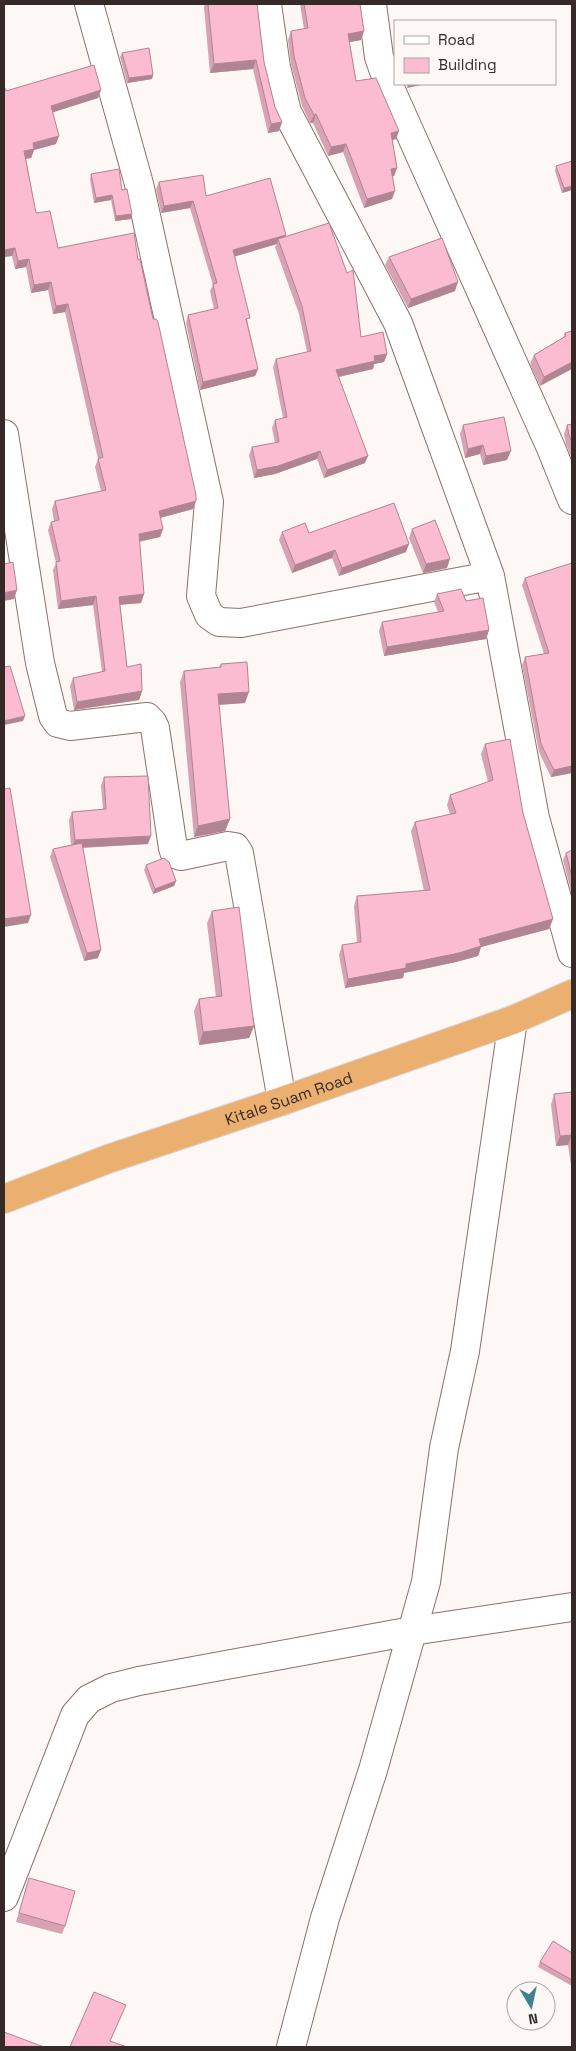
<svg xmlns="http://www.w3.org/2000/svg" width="576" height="2051" viewBox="0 0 576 2051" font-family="'Space Grotesk',sans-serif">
  <rect width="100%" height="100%" fill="#fdf7f5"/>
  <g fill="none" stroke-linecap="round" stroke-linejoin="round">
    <defs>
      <path id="minor" d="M89 4 139 184 209 502 201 596 209 615 219 622 241 623 490 576
        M267 4 276 67 287 112 398 323 490 576 535 818 572 953
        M372 4 379 57 390 88 551 448 572 500
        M4 434 40 663 53 716 58 723 70 726 147 717 152 722 155 728 173 848 175 854 181 856 228 846 235 847 239 853 282 1101
        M4 1897 75 1715 89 1699 111 1688 139 1681 412 1631 572 1607
        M291 2047 325 1918 373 1770 426 1582 444 1448 465 1351 513 1020"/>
      <g id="trunk">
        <path id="s1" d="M4 1199 108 1159 282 1101 513 1020 572 994"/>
      </g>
    </defs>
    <use href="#minor" stroke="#8c706b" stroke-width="30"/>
    <use href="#trunk" stroke="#d7d4d4" stroke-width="30"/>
    <use href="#minor" stroke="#fff" stroke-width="28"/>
    <use href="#trunk" stroke="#ebb06f" stroke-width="28"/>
  </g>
  <path fill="#d8a2b4" d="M205 4H257L264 62 275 107 282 122 279 131 268 133 253 69 210 73 204 7Z
    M300 4H360L364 31 361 40 349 42 356 81 396 139 392 140 397 168 394 176H392V199L364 208 343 152 328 156 313 123H310L302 106 291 64 288 40 291 31 304 29Z
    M122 53 153 75 152 79 127 83 120 57Z
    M4 89 6 91 101 90 98 98 52 112 56 144 34 150 31 158 26 159 36 213 58 248 138 260 153 319 196 501 193 509 160 518 163 529 160 537 139 542 144 594 141 603 120 605 127 667 142 691 139 700 74 710 70 686 73 678 102 672 93 605 58 609 53 570 56 563 48 530 51 522 54 521 52 509 55 501 101 491 95 467 98 459 65 312 53 314 48 290 31 293 26 267 15 269 12 256 4 257Z
    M556 166 572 190 562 193 555 171Z
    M91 174 122 190 131 219 115 221 111 200 94 203 90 179Z
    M159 182 206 196 286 235 285 237 361 337 387 354 384 362 374 364 373 369 339 377 365 463 324 478 317 459 275 474 254 478 249 455 252 447 275 443 272 428 275 420 283 418 273 367 276 359 307 352 299 314 275 247 277 244 235 256 248 324 258 369 255 376 200 390 186 323 188 315 214 309 210 291 213 285 190 208 161 213 156 189Z
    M389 257 455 291 408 308 385 265Z
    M572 331 540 386 530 364 534 355 563 338 565 333Z
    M572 424V459L566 444 564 434 567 425Z
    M463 425 507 460 483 465 480 454 465 458 460 434Z
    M412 529 447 568 423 573 409 538Z
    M282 532 309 533 406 552 339 576 332 558 292 573 279 540Z
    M572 563V773L551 777 539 752 522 665 525 657 544 654 522 585 525 578Z
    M437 594 466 601 489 630 486 639 384 656 379 631 382 622 438 612 434 602Z
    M221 664 245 703 219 705 230 819 225 831 194 837 180 682 184 671 219 667Z
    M485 744 523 813 553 919 549 929 481 947 478 956 456 962 404 973 403 978 345 988 339 955 342 945 357 943 354 906 357 896 424 891 411 831 415 822 450 814 447 805 450 795 488 782 481 754Z
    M104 777 148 844 83 848 98 958 84 961 50 857 53 849 71 845 69 820 72 812 103 809 101 786Z
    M572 850V895L563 860 566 853Z
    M146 865 176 881 174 886 153 894 144 870Z
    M212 911 254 1026 249 1038 199 1045 194 1011 199 999 216 997 207 923Z
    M572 1092V1172L568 1145 556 1146 551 1105 554 1094Z
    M29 1878 65 1926 62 1934 16 1922Z
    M572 1953V1986L538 1967 540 1962Z"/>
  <path fill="#b08492" d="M364 31 361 40 345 43 348 34Z
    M256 60 253 69 210 73 214 64Z
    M153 75 152 79 127 83 129 78Z
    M408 84H427L407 88Z
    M101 90 98 98 48 114 51 106Z
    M316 114 313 123H310L314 115Z
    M282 122 279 131 268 133 271 124Z
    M399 131 396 139 388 141 391 133Z
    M59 136 56 144 34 150 31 158 21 159 24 151 33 143Z
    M346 144 343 152 328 156 331 147Z
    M397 168 394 176 388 177 391 169Z
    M572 186V190L562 193 564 188Z
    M395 191 392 199 364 208 367 199Z
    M112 195 111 200 94 203 96 198Z
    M193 201 190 208 161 213 164 206Z
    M132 214 131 219 115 221 116 216Z
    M286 235 283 242 278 239 277 244 230 258 233 250Z
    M15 248 12 256 4 257V250Z
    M29 259 26 267 15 269 18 261Z
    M51 282 48 290 31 293 34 285Z
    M458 282 455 291 408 308 411 299Z
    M68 304 65 312 53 314 56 306Z
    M387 354 384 362 374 364 373 369 333 378 336 370 374 356Z
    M572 362V369L540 386 544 377Z
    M258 369 255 376 200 390 203 382Z
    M483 445 480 454 465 458 468 449Z
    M320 451 317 459 275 474 254 478 257 470Z
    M511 451 507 460 483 465 486 456Z
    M368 456 365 463 324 478 327 470Z
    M196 501 193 509 156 519 159 511Z
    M163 529 160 537 136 542 139 534Z
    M409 544 406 552 339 576 342 568Z
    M335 550 332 558 292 573 295 565Z
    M450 559 447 568 423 573 426 564Z
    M17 590 14 599 4 601V593Z
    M144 594 141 603 116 605 119 597Z
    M96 596 93 605 58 609 61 601Z
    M489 630 486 639 384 656 387 647Z
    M142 691 139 700 74 710 77 702Z
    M249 692 245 703 214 705 218 694Z
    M25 716 23 721 4 725V721Z
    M572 766V773L551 777 554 770Z
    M230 819 225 831 194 837 198 826Z
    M151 836 148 844 72 848 75 840Z
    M176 881 174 886 153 894 155 889Z
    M31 915 28 923 4 927V919Z
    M553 919 549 929 481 947 478 956 456 962 404 973 403 978 345 988 348 979 406 964 479 939Z
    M101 950 98 958 84 961 87 953Z
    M254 1026 249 1038 199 1045 203 1032Z
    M572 1134 568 1145 556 1146 560 1136Z"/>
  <path fill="#fbbcd1" stroke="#b08492" d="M208 4H257L264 62 275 107 282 122 271 124 256 60 214 64Z
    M304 4H360L364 31 348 34 356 81 376 78 399 131 391 133 397 168 391 169 395 191 367 199 346 144 331 147 316 114 314 115 305 98 294 56 291 31 308 28Z
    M149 48 153 75 129 78 122 53Z
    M94 65 101 90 51 106 59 136 33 143 34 149 24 151 36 213 50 211 58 248 134 233 138 260 140 259 153 319H156L158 322 196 495V501L159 511 163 529 139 534 144 594 119 597 127 667 141 664 142 691 77 702 73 678 105 671 96 596 61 601 56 562 60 561 51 522 59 520 55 501 106 490 98 459 103 457 68 304 56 306 51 282 34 285 29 259 18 261 15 248 4 250V89H6V91Z
    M572 161V186L564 188 556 166Z
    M119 169 122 190 127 189 132 214 116 216 112 195 96 198 91 174Z
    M203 175 206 196 270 178 286 235 233 250 250 318 246 319 258 369 203 382 188 315 218 308 213 284 217 283 193 201 164 206 159 182Z
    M329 223 347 273 353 270 361 337 383 332 387 354 374 356 375 361 336 370 368 456 327 470 320 451 278 466 257 470 252 447 279 442 275 420 287 417 276 359 311 351 302 306 278 239Z
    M442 238 458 282 411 299 389 257Z
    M572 331V362L544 377 534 355 566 336 565 333Z
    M504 417 511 451 486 456 483 445 468 449 463 425Z
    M572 424V442L569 435 567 425Z
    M394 503 409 544 342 568 335 550 295 565 282 532 305 523 309 533Z
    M435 520 450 559 426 564 412 529Z
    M13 562 17 590 4 593V564Z
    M572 563V766L554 770 541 744 525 657 549 653 525 578Z
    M461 589 466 601 483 598 489 630 387 647 382 622 444 611 437 594Z
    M247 662 249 692 218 694 230 819 198 826 184 671 221 667V664Z
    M10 666 25 716 4 721V667Z
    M510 739 523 813 553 919 479 939 481 946 459 953 406 964V968L348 979 342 945 361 942 357 896 430 890 415 822 456 813 450 795 493 780 485 744Z
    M148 776 151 836 75 840 72 812 106 809 104 777Z
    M10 788 31 915 4 919V789Z
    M82 843 101 950 87 953 53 849Z
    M572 850V877L566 853Z
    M164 858 169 862 176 881 155 889 146 865Z
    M239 907 254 1026 203 1032 199 999 222 996 212 911Z
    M572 1092V1135L560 1136 554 1094Z
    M29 1878 75 1891 65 1926 19 1913Z
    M553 1941 572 1953V1980L540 1962Z
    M94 1992 126 2005 110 2041 127 2047H70Z
    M4 2032 44 2047H4Z"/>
  <g text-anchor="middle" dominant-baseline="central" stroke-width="5" stroke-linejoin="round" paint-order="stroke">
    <g font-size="16" fill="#362a28" stroke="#fdf7f5">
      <text stroke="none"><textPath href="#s1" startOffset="302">Kitale Suam Road</textPath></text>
    </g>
  </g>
  <rect width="576" height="2051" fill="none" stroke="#362a28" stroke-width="10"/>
  <rect x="394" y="20" width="162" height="65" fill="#fdf7f5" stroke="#ada5a3"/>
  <rect x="404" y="36" width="25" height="8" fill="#ffffff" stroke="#ada5a3"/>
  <text x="438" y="45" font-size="15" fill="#362a28">Road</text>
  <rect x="404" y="58" width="25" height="15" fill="#fbbcd1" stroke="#ada5a3"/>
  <text x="438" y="70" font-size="15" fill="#362a28">Building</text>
  <g transform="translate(531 2006) rotate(171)"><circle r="24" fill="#fdf7f5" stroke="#ada5a3"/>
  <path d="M0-4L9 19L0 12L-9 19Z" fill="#3f8193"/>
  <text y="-8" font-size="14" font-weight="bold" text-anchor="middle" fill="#362a28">N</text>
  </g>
</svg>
